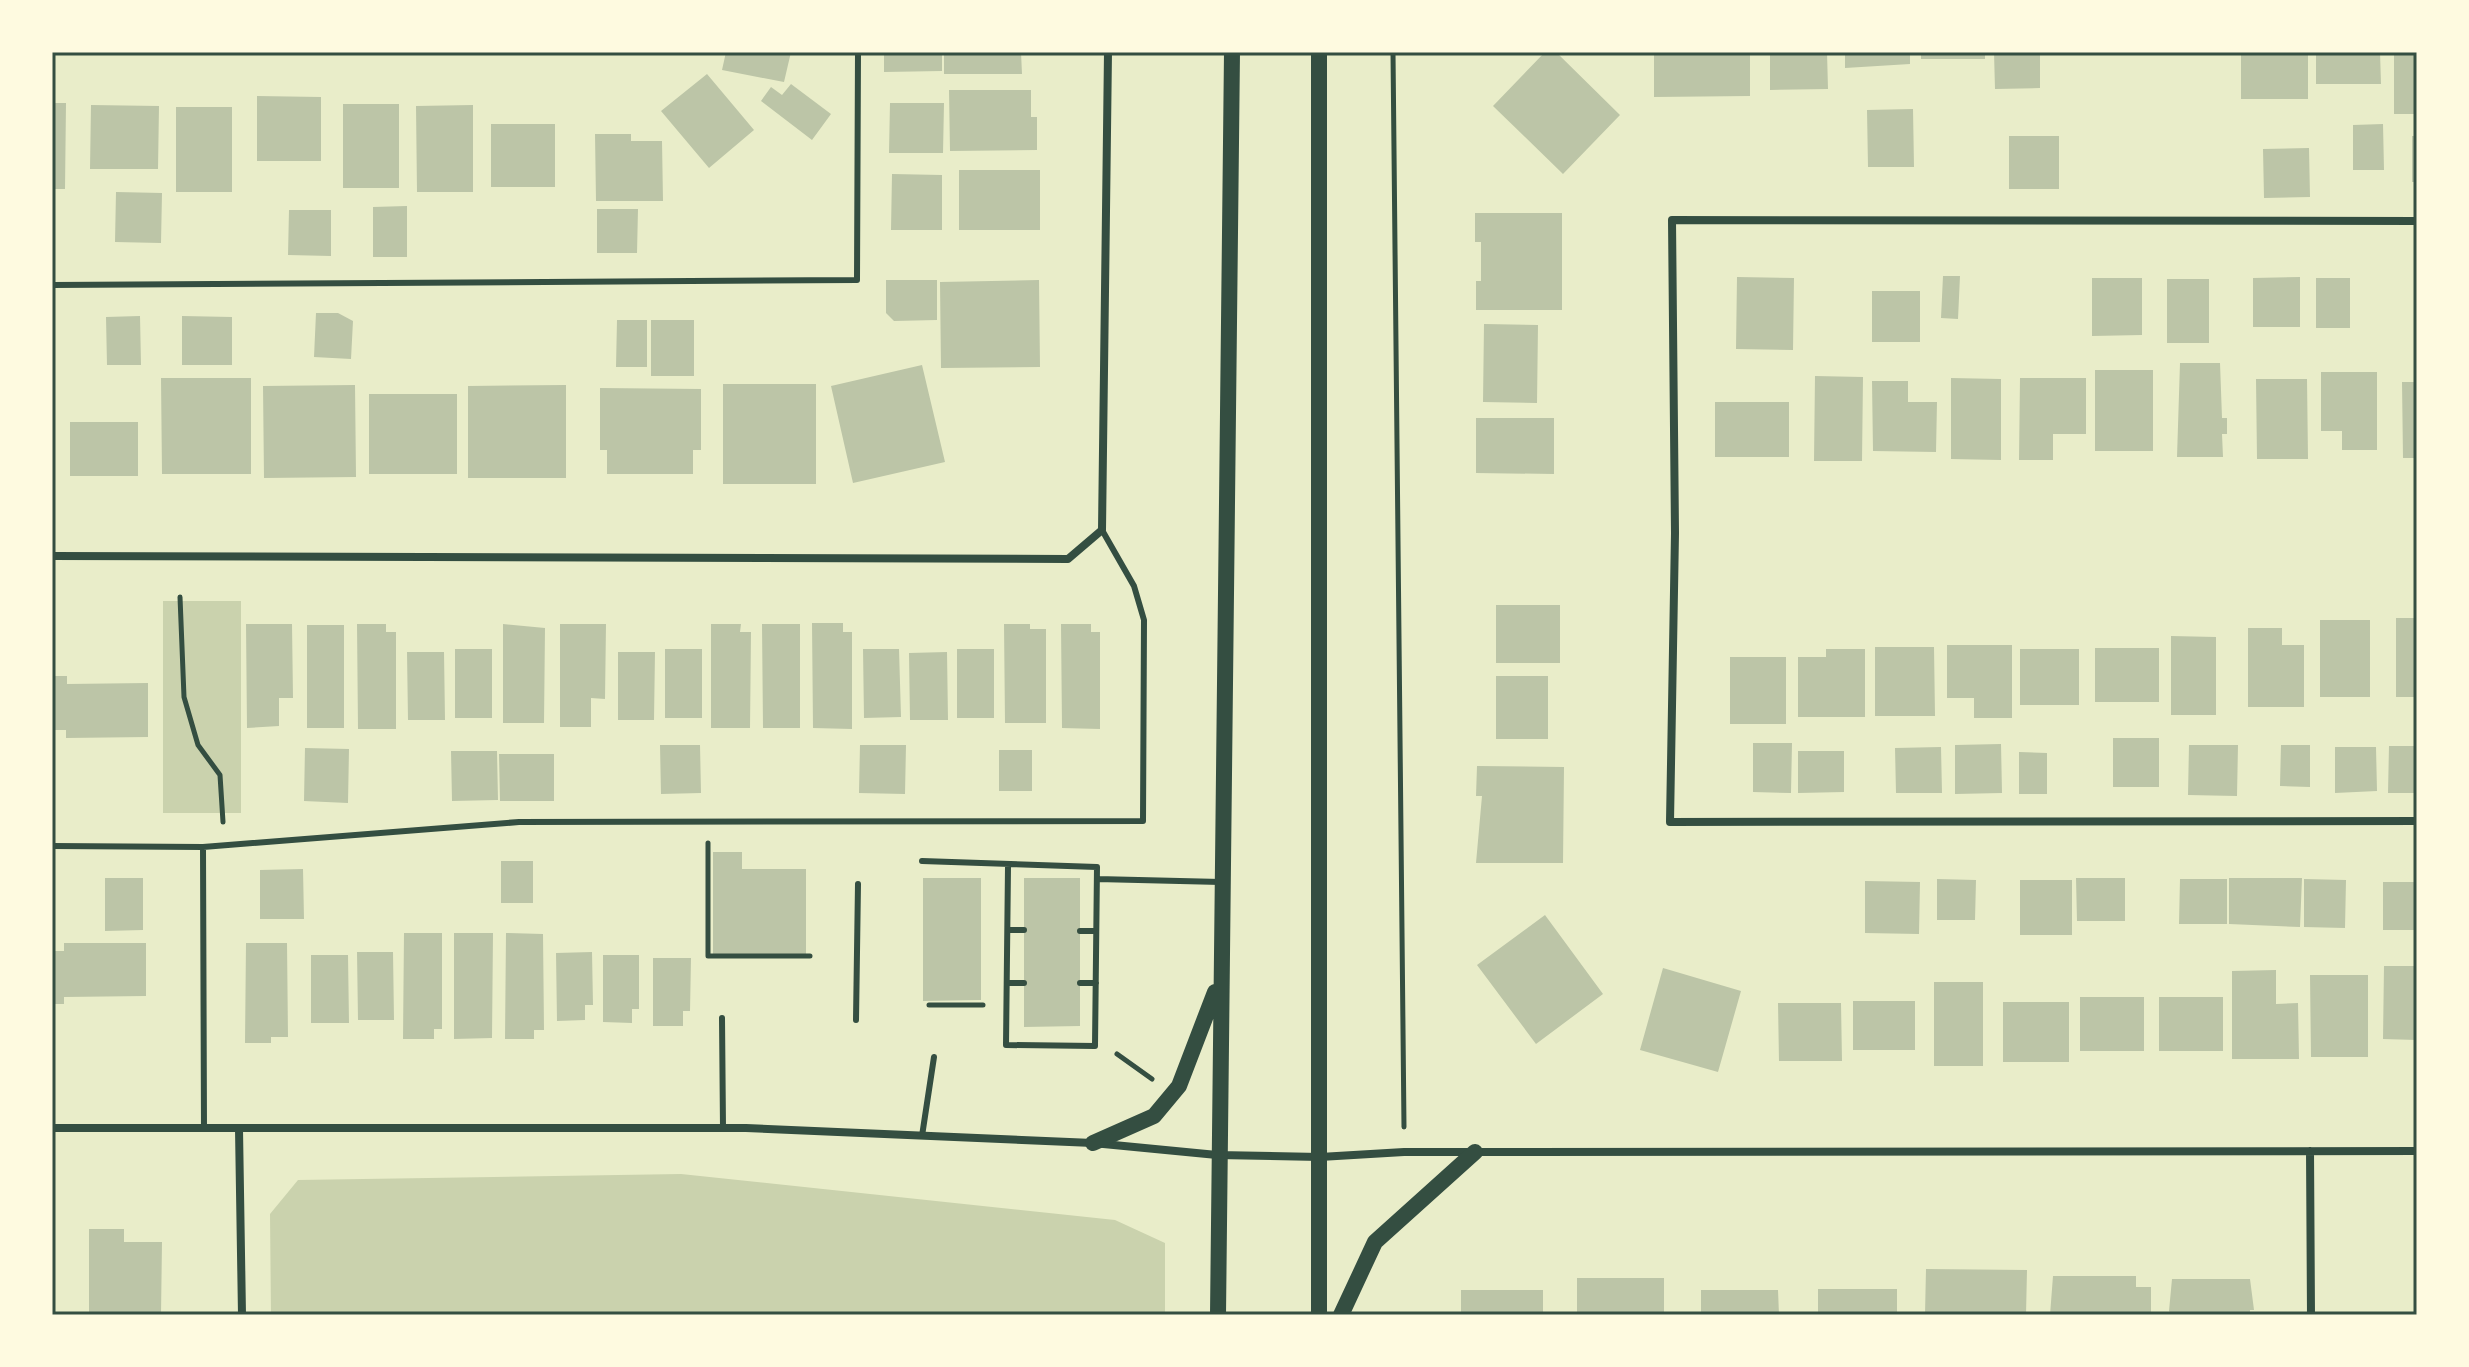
<svg xmlns="http://www.w3.org/2000/svg" width="2469" height="1367" viewBox="0 0 2469 1367" font-family="'Open Sans',sans-serif">
  <rect width="100%" height="100%" fill="#e9edc9"/>
  <path fill="#cad2ad" d="M163 601H241V813H163Z
    M681 1174 1115 1220 1165 1243V1315H271L270 1214 298 1180Z"/>
  <path fill="#bcc5a7" d="M726 52H791L784 82 722 70Z
    M884 52H942V71L884 72Z
    M944 52H1021L1022 74H944Z
    M1545 52H1556L1620 115 1563 174 1493 106Z
    M1654 52H1750V96L1654 97Z
    M1770 52H1827L1828 89 1770 90Z
    M1845 52H1910V64L1845 68Z
    M1921 52H1985V59H1921Z
    M1994 52H2040V88L1995 89Z
    M2241 52 2308 53V99H2241Z
    M2316 52H2380L2381 84H2316Z
    M2394 52H2417V114H2394Z
    M707 74 754 130 709 168 661 111Z
    M791 84 831 114 812 140 761 101 771 87 782 95Z
    M949 90H1031V117H1037V150L950 151Z
    M257 96 321 97V161H257Z
    M52 103H66L65 189H52Z
    M890 103H944L943 153H889Z
    M343 104H399V188H343Z
    M91 105 159 106 158 169H90Z
    M473 105V192H417L416 106Z
    M176 107H232V192H176Z
    M1913 109 1914 167H1868L1867 110Z
    M491 124H555V187H491Z
    M2383 124 2384 170H2353V125Z
    M595 134H631V141H662L663 201H596Z
    M2009 136H2059V189H2009Z
    M2412 136H2417V182H2412Z
    M2309 148 2310 197 2264 198 2263 149Z
    M959 170H1040V230H959Z
    M892 174 942 175V230H891Z
    M116 192 162 193 161 243 115 242Z
    M407 206V257H373V207Z
    M597 209H638L637 253H597Z
    M289 210H331V256L288 255Z
    M1475 213H1562V310H1476V281H1481V242H1475Z
    M1943 276H1960L1958 319 1941 318Z
    M1737 277 1794 278 1793 350 1736 349Z
    M2300 277V327H2253V278Z
    M2092 278H2142V335L2092 336Z
    M2316 278H2350V328H2316Z
    M2167 279H2209V343H2167Z
    M886 280H937V320L894 321 886 313Z
    M1039 280 1040 367 941 368 940 282Z
    M1872 291H1920V342H1872Z
    M316 313H338L353 321 351 359 314 357Z
    M140 316 141 365H107L106 317Z
    M182 316 232 317V365H182Z
    M617 320H647V367H616Z
    M651 320H694V376H651Z
    M1484 324 1538 325 1537 403 1483 402Z
    M2180 363H2220L2222 418H2227V434H2222L2223 457H2177Z
    M922 365 945 462 853 483 831 386Z
    M2095 370H2153V451H2095Z
    M2321 372H2377V450H2342V431H2321Z
    M1815 376 1863 377 1862 461H1814Z
    M161 378H251V474H162Z
    M1951 378 2001 379V460L1951 459Z
    M2020 378H2086V434H2053V460H2019Z
    M2256 379H2307L2308 459H2257Z
    M1872 381H1908V402H1937L1936 452 1873 451Z
    M2402 382H2417V458H2403Z
    M723 384H816V484H723Z
    M355 385 356 477 264 478 263 386Z
    M566 385V478H468V386Z
    M600 388 701 389V450H693V474H607V450H600Z
    M369 394H457V474H369Z
    M1715 402H1789V457H1715Z
    M1476 418H1554V474L1476 473Z
    M70 422H138V476H70Z
    M1496 605H1560V663H1496Z
    M2396 618H2417V697H2396Z
    M2320 620H2370V697H2320Z
    M812 623H843V632H852V729L813 728Z
    M246 624H292L293 698H279V726L247 728Z
    M357 624H386V632H396V729H358Z
    M503 624 545 628 544 723H503Z
    M560 624H606L605 699 591 698V727H560Z
    M711 624H741L740 632H751L750 728H711Z
    M762 624H800V728H763Z
    M1004 624H1030V629H1046V723H1005Z
    M1061 624H1091V632H1100V729L1062 728Z
    M307 625H344V728H307Z
    M2248 628H2282V645H2304V707H2248Z
    M2171 636 2216 637V715H2171Z
    M1947 645H2012V718H1974V698H1947Z
    M1875 647H1934L1935 716H1875Z
    M2095 648H2159V702H2095Z
    M455 649H492V718H455Z
    M665 649H702V718H665Z
    M863 649H899L901 717 864 718Z
    M957 649H994V718H957Z
    M1826 649H1865V717H1798V657H1826Z
    M2020 649H2079V705H2020Z
    M407 652H444L445 720H408Z
    M618 652H655L654 720H618Z
    M947 652 948 720H910L909 653Z
    M1730 657H1786V724H1730Z
    M52 676H67V684L148 683V737L66 738V730H52Z
    M1496 676H1548V739H1496Z
    M2113 738H2159V787H2113Z
    M1753 743H1792L1791 793 1753 792Z
    M2001 744 2002 793 1955 794V745Z
    M660 745H700L701 793 661 794Z
    M860 745H906L905 794 859 793Z
    M2189 745H2238L2237 796 2188 795Z
    M2281 745H2310V787L2280 786Z
    M2389 746H2417V793H2388Z
    M1941 747 1942 793H1896L1895 748Z
    M2335 747H2376L2377 791 2335 793Z
    M305 748 349 749 348 803 304 801Z
    M999 750H1032V791H999Z
    M451 751H497L498 800 452 801Z
    M1798 751H1844V792L1798 793Z
    M2019 752 2047 753V794H2019Z
    M499 754H554V801H500Z
    M1477 766 1564 767 1563 863H1476L1482 796H1476Z
    M713 852H742V869H806V954H713Z
    M501 861H533V903H501Z
    M303 869 304 919H260V870Z
    M105 878H143V930L105 931Z
    M923 878H981V1000L923 1001Z
    M1024 878H1080V1026L1024 1027Z
    M2076 878H2125V921H2077Z
    M2229 878H2302L2300 927 2229 924Z
    M1937 879 1976 880 1975 920H1937Z
    M2180 879H2227V924H2179Z
    M2304 879 2346 880 2345 928 2304 927Z
    M2020 880H2072V935H2020Z
    M1865 881 1920 882 1919 934 1865 933Z
    M2383 882H2417V930H2383Z
    M1545 915 1603 994 1536 1044 1477 965Z
    M404 933H442V1029H434V1039H403Z
    M454 933H493L492 1038 454 1039Z
    M506 933 543 934 544 1030H534V1039H505Z
    M64 943H146V996L64 997V1004H52V951H64Z
    M246 943H287L288 1037H271V1043H245Z
    M357 952H393L394 1020H358Z
    M592 952 593 1005H585V1020L557 1021 556 953Z
    M311 955H348L349 1023H311Z
    M603 955H639V1009H632V1023L603 1022Z
    M653 958H691L690 1011H683V1026H653Z
    M2384 966H2417V1040L2383 1039Z
    M1663 968 1741 991 1718 1072 1640 1050Z
    M2276 970V1004L2298 1003 2299 1059H2232V971Z
    M2310 975H2368V1057H2311Z
    M1934 982H1983V1066H1934Z
    M2080 997H2144V1051H2080Z
    M2159 997H2223V1051H2159Z
    M1853 1001H1915V1050H1853Z
    M2003 1002H2069V1062H2003Z
    M1778 1003H1841L1842 1061H1779Z
    M89 1229H124V1242H162L161 1315H89Z
    M1926 1269 2027 1270 2026 1315H1925Z
    M2053 1276H2136V1287H2151V1315H2050Z
    M1577 1278H1664V1315H1577Z
    M2172 1279H2250L2254 1310H2250V1315H2172L2169 1311Z
    M1818 1289H1897V1315H1818Z
    M1461 1290H1543V1315H1461Z
    M1701 1290H1778L1779 1315H1701Z"/>
  <g fill="none" stroke-linecap="round" stroke-linejoin="round">
    <path stroke="#344e41" stroke-width="5" d="M1393 52 1404 1127
      M180 597 184 697 198 745 220 775 223 822
      M708 843V956H810
      M929 1005H983
      M1117 1054 1152 1079"/>
    <path stroke="#344e41" stroke-width="6" d="M52 285 857 280 858 52
      M52 846 203 847 519 822 1143 821 1144 620 1134 586 1102 530
      M203 847 204 1128
      M922 861 1097 867 1095 1046 1006 1045 1008 867
      M1097 879 1221 882
      M1008 930H1024
      M1080 931H1096
      M1007 983H1024
      M1080 983H1096
      M722 1018 723 1128
      M856 1020 858 884
      M922 1136 934 1057"/>
    <path stroke="#344e41" stroke-width="8" d="M2417 221 1672 220 1675 533 1670 822 2417 821
      M52 556 1068 559 1102 530 1108 52
      M52 1128H746L1093 1143 1217 1155 1320 1157 1404 1152 2417 1151
      M239 1129 242 1315
      M2310 1151 2311 1315"/>
    <path stroke="#344e41" stroke-width="16" d="M1093 1143 1154 1116 1179 1086 1215 992
      M1218 1315 1232 52
      M1319 1315V52
      M1341 1315 1375 1242 1475 1152"/>
  </g>
  <rect width="2469" height="1367" fill="none" stroke="#fefae0" stroke-width="108"/>
  <rect x="54" y="54" width="2361" height="1259" fill="none" stroke="#344e41" stroke-width="3"/>
</svg>
